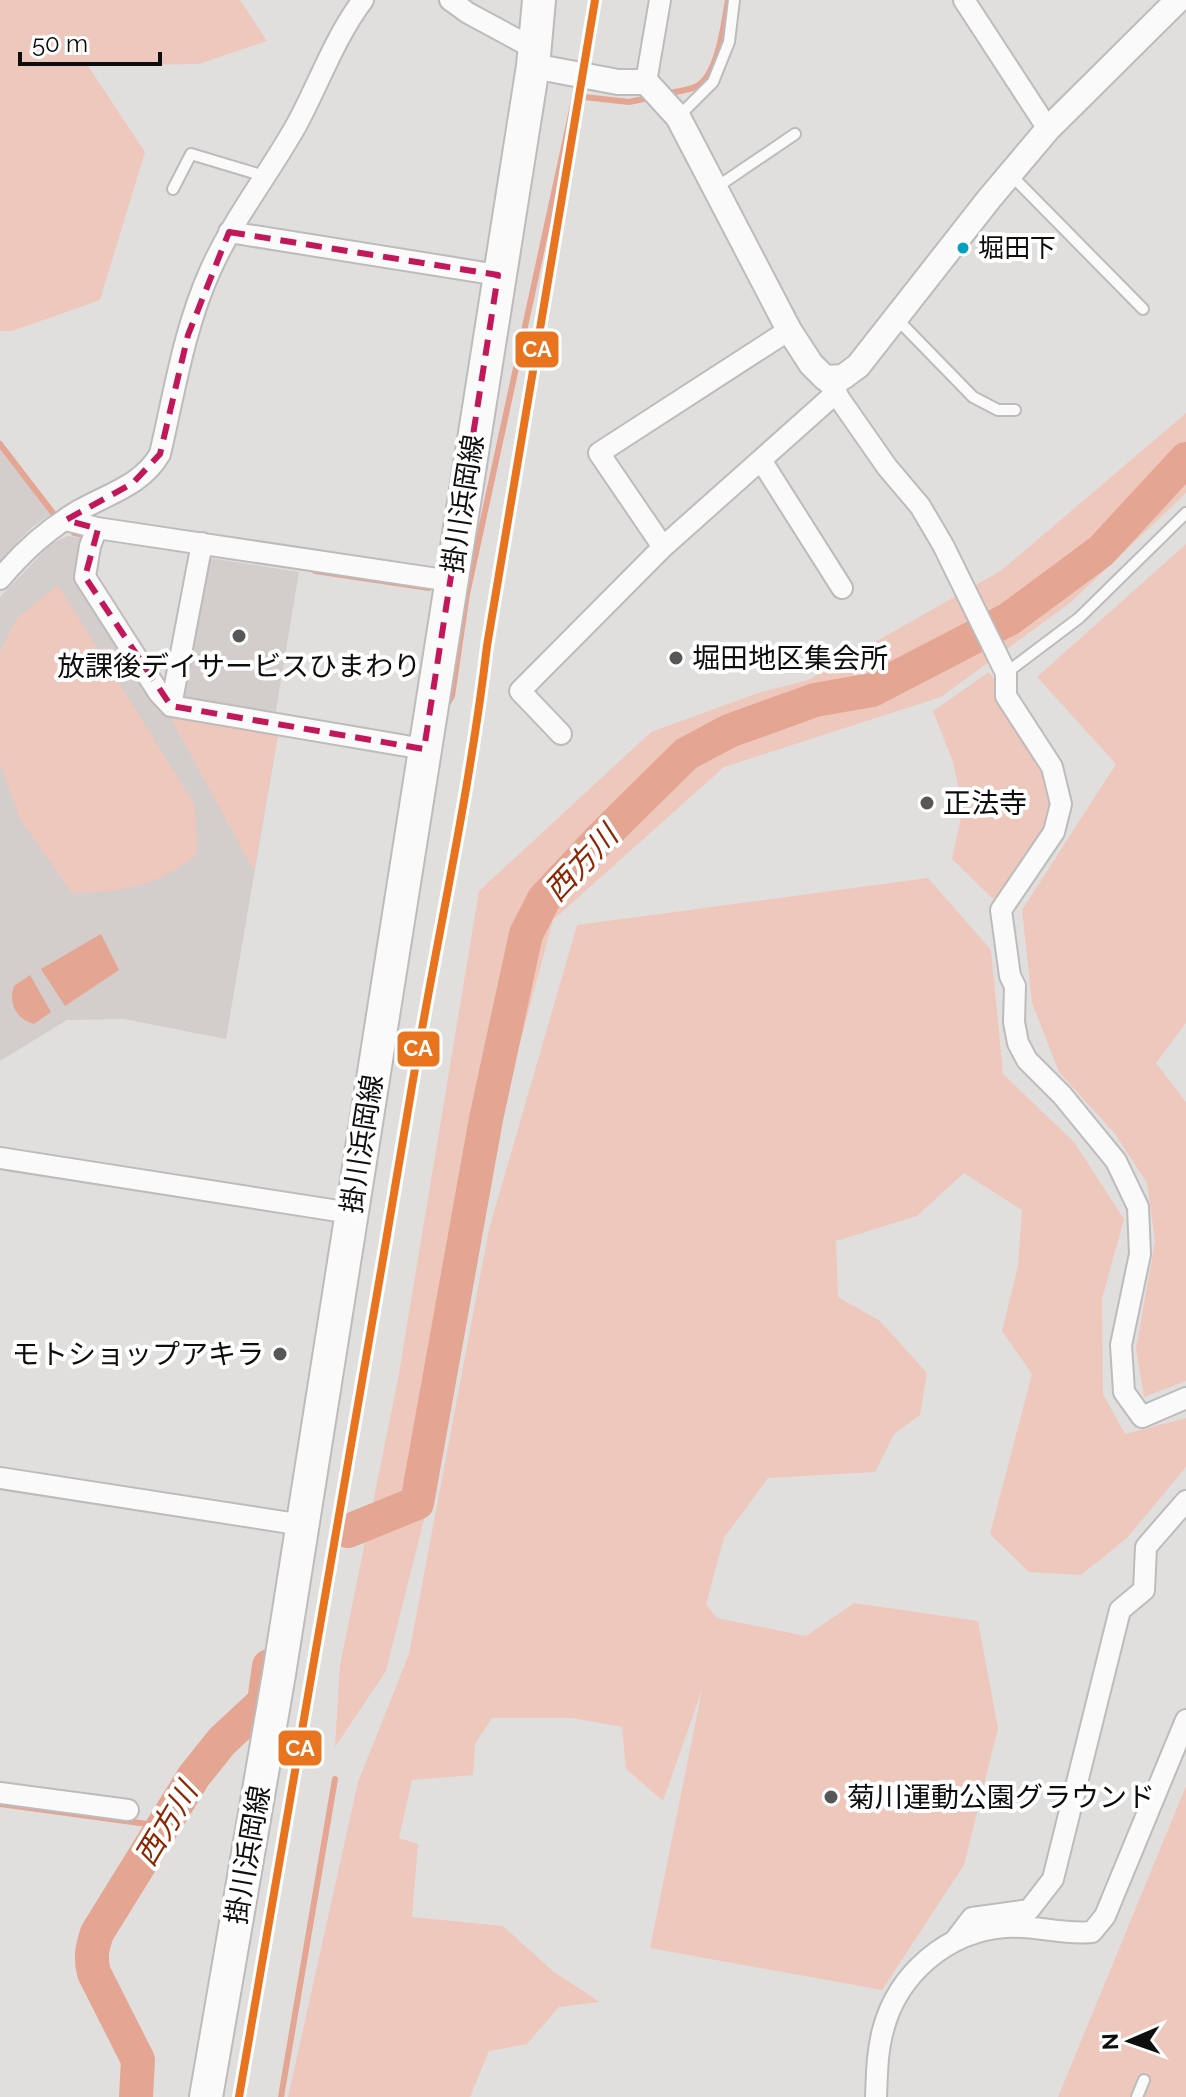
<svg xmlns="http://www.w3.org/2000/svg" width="1186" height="2097" viewBox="0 0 1186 2097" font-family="Raleway,'Noto Sans JP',sans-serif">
  <rect width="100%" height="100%" fill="#e1dfde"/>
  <path fill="#d3cdcb" d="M0 446 51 514 32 527 0 561Z
    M68 536 89 539 82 577 167 710 278 735 226 1039 124 1019 67 1020 0 1061V597L51 544Z
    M204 557 299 572 275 717 178 701Z"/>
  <path fill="#eec8bc" d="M0 0H240L267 41 199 64 88 66 145 152 100 300 12 331H0Z
    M1186 413V493L1070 603 941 697 724 767 553 920 459 1270 428 1504 386 1671 335 1747 340 1665 398 1379 479 891 651 732 758 693 808 680 1002 570Z
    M1186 544V1023L1156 1063 1186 1102V1381L1144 1397 1136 1349 1155 1241 1147 1183 1115 1134 1059 1072 1032 1003 1022 910 1116 764 1037 677Z
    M58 585 195 805 197 854C158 887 121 892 72 893L20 819 0 763V652L17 618Z
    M989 672 1006 696 1058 792 1054 832 993 899 952 859 963 808 953 762 933 711Z
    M167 711 278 735 254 871Z
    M928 878 991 950 1003 1074 1074 1142 1124 1219 1102 1299 1103 1394 1125 1434 1186 1418V1467L1127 1538 1081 1575 1029 1572 990 1534 1032 1374 1002 1331 1018 1266 1022 1210 964 1173 917 1216 836 1241 838 1297 880 1321 927 1373 920 1415 894 1434 875 1472 768 1478 724 1538 706 1604 717 1618 806 1636 854 1603 978 1621 998 1728 964 1865 882 1990 650 1948 702 1690 663 1801 626 1769 622 1727 572 1718H492L475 1744 473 1775 412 1780 399 1838 418 1844 412 1917 503 1926 554 1972 600 2002 559 2007 527 2044 489 2051 470 2097H288L358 1782 409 1654 489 1229 577 925Z
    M1186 1786V2097H1058Z"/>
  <path fill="#e4a592" d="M101 934 119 970 65 1006 41 969Z
    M30 975 51 1012 34 1024C16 1019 8 1003 14 986Z"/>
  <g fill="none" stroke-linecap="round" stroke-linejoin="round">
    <path stroke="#e4a592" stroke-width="6" d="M664 94C673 92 686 91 695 87 718 77 724 23 728 0
      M0 444 53 513
      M74 533 90 536
      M315 571 429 588
      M445 708 452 696 467 594 575 96 629 102 653 97
      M0 1804 162 1826
      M281 2097 335 1779"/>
    <path stroke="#e4a592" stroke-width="34" d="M348 1531 417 1503 486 1119 526 934 544 899 601 838 686 754 729 731 815 700 872 690 1009 619 1101 551 1186 459
      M136 2097 138 2060 94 1973C90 1957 92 1948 97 1933L194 1776 222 1741 264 1702 269 1666"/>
    <defs>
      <path id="service" d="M678 117 713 82 729 42 734 0
        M1010 174 1143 309
        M717 187 795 134
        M173 189 191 154 264 176
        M896 318 973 397 998 410H1015
        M1006 673 1079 618 1186 513
        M1137 2097 1144 2080"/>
      <path id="minor" d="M450 0 468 13 533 48
        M964 0 1048 129
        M646 82 660 0
        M229 232 498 275
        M825 378 887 467 920 506 943 545 1006 673V696L1052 767 1061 804 1054 832 1001 910 1010 976 1015 986 1014 1022 1018 1043 1027 1060 1062 1095 1116 1161 1138 1207 1140 1254 1121 1345 1124 1392 1142 1417 1186 1398
        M761 460 842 588
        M66 520 97 528 451 581
        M97 528 90 546 85 577 159 693 171 706
        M202 543 171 706 424 749
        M663 547 599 453 789 330
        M0 579C23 551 49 528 80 510 110 493 142 485 160 454 174 394 184 329 210 271 233 219 269 174 297 124 319 83 335 37 363 0
        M561 734 520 691 663 547 837 392
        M0 1158 351 1213
        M0 1478 303 1525
        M0 1793 128 1810
        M956 1939 972 1918 1029 1910 1053 1879 1120 1610 1144 1590 1146 1547 1186 1501
        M876 2097C877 2074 877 2052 883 2030 898 1973 948 1931 1006 1927 1035 1925 1063 1935 1092 1932L1105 1916 1186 1720"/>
      <path id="tertiary" d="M533 66 618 82H646L678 117 789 330 811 364 825 378 843 377 858 366 989 199 1048 129 1178 0"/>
      <path id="primary" d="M206 2097 279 1674 533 66 539 0"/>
    </defs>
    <use href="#service" stroke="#bdbbbb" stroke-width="14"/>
    <use href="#minor" stroke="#bdbbbb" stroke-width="24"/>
    <use href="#tertiary" stroke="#bdbbbb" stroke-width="28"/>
    <use href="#primary" stroke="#bdbbbb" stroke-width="36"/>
    <use href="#service" stroke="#fafafa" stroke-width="10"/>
    <use href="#minor" stroke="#fafafa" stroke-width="20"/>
    <use href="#tertiary" stroke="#fafafa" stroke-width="24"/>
    <use href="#primary" stroke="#fafafa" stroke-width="32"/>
    <defs>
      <path id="rail-1" d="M239 2097C299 1764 354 1431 410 1098 435 947 469 798 487 646L595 0"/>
    </defs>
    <use href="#rail-1" stroke="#fff" stroke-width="14"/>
    <use href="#rail-1" stroke="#e97420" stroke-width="8"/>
  </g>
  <path fill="none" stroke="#c2185b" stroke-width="6" stroke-dasharray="16 10" stroke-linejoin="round" d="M229 232 498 275 424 749 171 706 85 577 98 529 66 520 133 483 160 454 188 335Z"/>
  <circle fill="#01a1c4" stroke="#fff" stroke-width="3" cx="963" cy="248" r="7"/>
  <g fill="#585757" stroke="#fff" stroke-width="3">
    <circle cx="239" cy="636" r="8"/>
    <circle cx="676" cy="658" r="8"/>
    <circle cx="927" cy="803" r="8"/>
    <circle cx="280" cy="1354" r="8"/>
    <circle cx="831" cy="1797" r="8"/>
  </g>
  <g text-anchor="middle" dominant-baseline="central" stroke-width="8" stroke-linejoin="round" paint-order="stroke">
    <g font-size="26" fill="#0f0e0e" stroke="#fff" text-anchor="start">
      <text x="978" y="248">堀田下</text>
    </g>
    <g font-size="28" fill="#0f0e0e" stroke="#fff">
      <text transform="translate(463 504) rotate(-81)">掛川浜岡線</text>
      <text transform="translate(362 1144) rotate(-81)">掛川浜岡線</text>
      <text transform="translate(248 1855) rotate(-80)">掛川浜岡線</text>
    </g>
    <g font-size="28" fill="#0f0e0e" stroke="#fff" text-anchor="start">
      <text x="692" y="658">堀田地区集会所</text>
      <text x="239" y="666" text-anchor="middle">放課後デイサービスひまわり</text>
      <text x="943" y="803">正法寺</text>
      <text x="264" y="1354" text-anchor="end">モトショップアキラ</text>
      <text x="847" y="1797">菊川運動公園グラウンド</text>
    </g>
    <g font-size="30" font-style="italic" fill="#8e2500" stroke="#fff">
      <text transform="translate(581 863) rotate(-47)">西方川</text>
      <text transform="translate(166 1824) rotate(-59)">西方川</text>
    </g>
  </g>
  <g stroke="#fff" stroke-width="3">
    <rect x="514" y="330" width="46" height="39" rx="8" fill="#e97420"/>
    <rect x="396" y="1030" width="45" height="38" rx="8" fill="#e97420"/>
    <rect x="277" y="1729" width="46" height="38" rx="8" fill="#e97420"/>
  </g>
  <g font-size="22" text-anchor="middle" font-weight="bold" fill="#fff">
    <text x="537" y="357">CA</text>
    <text x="418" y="1056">CA</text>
    <text x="300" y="1756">CA</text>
  </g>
  <g transform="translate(1130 2041) rotate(268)" stroke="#ffffff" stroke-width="6" paint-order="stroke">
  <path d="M0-6L14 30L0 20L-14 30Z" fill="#0f0e0e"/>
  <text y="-12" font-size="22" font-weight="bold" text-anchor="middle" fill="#0f0e0e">N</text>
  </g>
  <path d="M20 52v12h140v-12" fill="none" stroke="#0f0e0e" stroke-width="4"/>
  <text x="32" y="52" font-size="24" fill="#0f0e0e" stroke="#ffffff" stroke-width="6" paint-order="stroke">50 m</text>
</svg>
